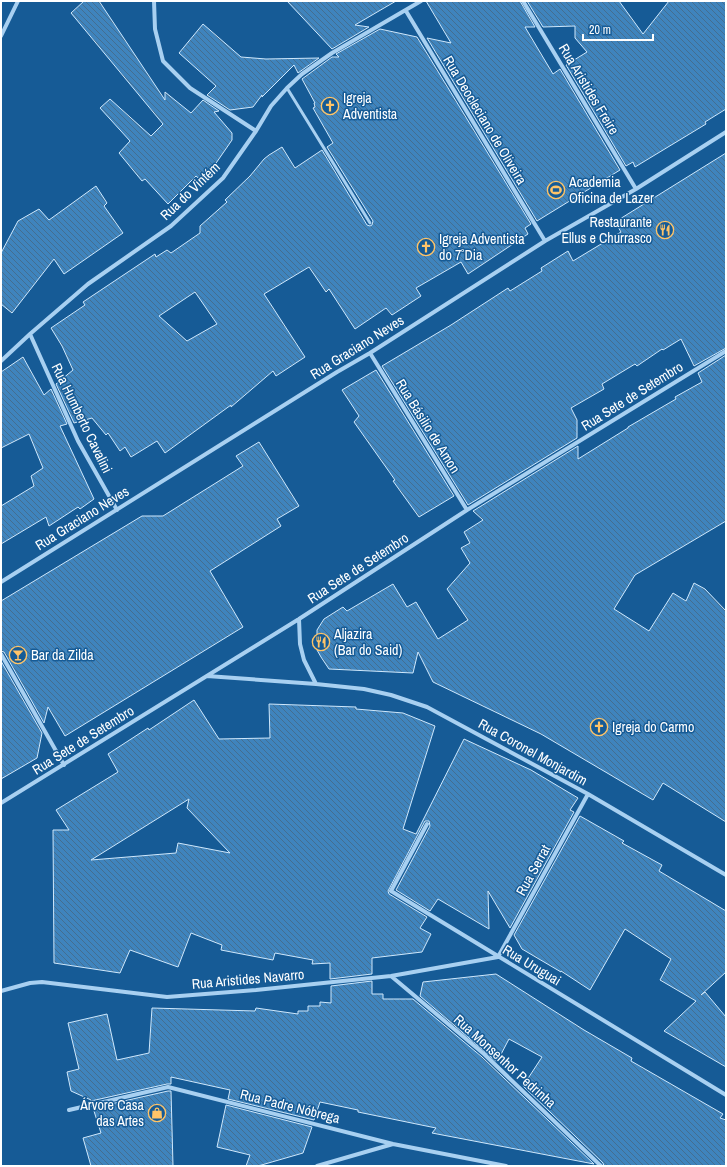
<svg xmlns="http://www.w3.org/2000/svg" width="727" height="1167" viewBox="0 0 727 1167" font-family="'Archivo Narrow',sans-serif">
  <defs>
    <pattern id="building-back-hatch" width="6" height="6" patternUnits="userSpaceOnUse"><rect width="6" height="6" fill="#3f84bd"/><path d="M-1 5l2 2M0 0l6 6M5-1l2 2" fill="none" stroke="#446e90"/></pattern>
  </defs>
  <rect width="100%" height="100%" fill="#165b96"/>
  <path fill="url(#building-back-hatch)" stroke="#cfe8fc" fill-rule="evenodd" d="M84 1H99L165 100V92L191 113 203 100 219 111 214 112 232 133V140L203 182 196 176 168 204 145 179 142 181 119 153 130 141 100 108 110 99 151 136 163 124 71 13Z
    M287 1H396L355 25 369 27 332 49Z
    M426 1H520L535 27H525L553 74 560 69 620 170 537 221 427 38 451 43Z
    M527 1H619L643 34 669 1H726V109L705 122 706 124 635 167 633 162 626 166 566 65 587 52 575 38V26L543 27Z
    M203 24 241 57 266 59 319 58 298 73 294 65 262 97V95L253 107 230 110 207 95 216 86 179 53Z
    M380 29 417 37 531 224 525 228 528 234 468 274 461 262 416 288 421 296 392 315 386 308 355 329 329 289 326 292 309 267 264 294 305 357 276 376 273 371 231 407V405L165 453 157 441 131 457 125 447 120 451 108 433 106 435 92 418 74 423 56 384 73 370 62 346 51 328 85 305 83 302 155 254 156 257 167 250 171 253 200 233V226L227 202 225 200 250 176 264 159 269 155 282 147 295 168 322 150 367 225 370 226 372 225 373 221 327 147 333 143 313 108 315 107 314 103H315L302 79 332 57H339L336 54ZM195 292 217 324 187 341 159 316Z
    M726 153V348L694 366 681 339 663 350 662 349 637 366 635 364 602 384 604 389 571 408 577 420V438L468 505 382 366 451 325 508 288 510 291 542 271 541 268 568 251 573 261 621 232 615 222Z
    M96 186 107 203 104 206 123 233 64 274 54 259 12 313 1 304V253L18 221 39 209 49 220Z
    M726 355V521L635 575 614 609 649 631 673 593 686 601 694 583 705 589 726 611V822L663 783 653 800 541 734 433 682 418 652 413 673 329 669 321 657 317 650V630L324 619 343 607 347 611 393 584 407 607 416 602 438 639 468 620 447 589 470 563 461 548 470 543 464 532 483 520 473 511 578 446V459L628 428V427L676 399 675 397 702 382 698 373Z
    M23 357 44 395 51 389 67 424 60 426 94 499 80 509 78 507 49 526 46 517 1 544V506L34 486 31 476 43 468 29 434 1 448V372Z
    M376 370 454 496 419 517 393 481 395 480 354 422 359 416 342 390Z
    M259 442 299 506 277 519 281 526 210 571 243 627 65 736 48 707 44 723 4 652 1 651V601L142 516H163L243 466 236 456Z
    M1 661 42 733 37 758 1 779Z
    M194 700 219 739 270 738 269 704 356 707V709L403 713 435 726 403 829 416 834 464 739 531 770 578 798 570 810 574 812 510 928 488 891 489 929 438 899 430 911 396 890 430 826 429 821H425L388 891 389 894 427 917 420 928 431 934 422 952 372 958V974L330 979V963L312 964 313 960 275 953 273 960 221 950 222 945 191 933 178 967 130 950 120 973 54 963 53 830H69L56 810 118 772 108 754 148 728 149 730ZM189 799 187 808 230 853 178 843 176 853 91 860Z
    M580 816 624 841 622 843 662 865 659 871 726 911V972L701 995 705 992 726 1017V1067L664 1031 696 1001 660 980 671 959 625 929 590 990 561 971V972L522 949 514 935Z
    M496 974 584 1030 632 1058 631 1061 723 1114 720 1118 726 1120V1166H604L603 1163 523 1086 542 1057 509 1039 497 1062 420 996 423 982Z
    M372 981V994H383V999H413L482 1057 594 1164 432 1133 436 1128 358 1112V1110L320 1102 314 1120 228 1099 230 1090 171 1077V1084H167L91 1101V1100L71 1091 67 1072 79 1069 68 1023 107 1014 117 1060 149 1053 152 1008 255 1011 256 1008 298 1014V1011H308V1006H320V1002L331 1003V986Z
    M168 1091H171L173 1166H91L83 1138 101 1133 93 1108Z
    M226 1105 312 1127 303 1153 258 1166H246L250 1155 217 1147Z"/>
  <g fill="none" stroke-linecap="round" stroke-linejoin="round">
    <path stroke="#a8d0f1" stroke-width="3" d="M287 88 370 223"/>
    <path stroke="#a8d0f1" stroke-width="4" d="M154 1 155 29 163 61 190 88 256 131
      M523 1 636 189
      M406 11 545 241
      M1 36 18 1
      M30 334 78 441 117 510
      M370 353 467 510
      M1 361 30 334 88 284 171 226 223 178 256 131 271 106 287 88 302 74 332 53 421 1
      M1 582 337 372 370 353 545 241 636 189 726 132
      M299 619 300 644 304 660 316 684
      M1 654 64 765
      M207 676 316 684 364 689 391 695 427 707 588 794 726 875
      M1 803 299 619 467 510 726 351
      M427 824 391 891 726 1095
      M391 976 484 1054 601 1166
      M1 991 30 983 42 982 167 997 256 990 391 976 498 957 588 794
      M69 1110 168 1087 393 1144 506 1166
      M317 1166 393 1144"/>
  </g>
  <defs>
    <symbol id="church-ring" viewBox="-11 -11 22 22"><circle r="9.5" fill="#165b96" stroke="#ffc468" stroke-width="1.5"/><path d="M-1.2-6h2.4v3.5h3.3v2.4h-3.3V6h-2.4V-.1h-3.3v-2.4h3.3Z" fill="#ffc468"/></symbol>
    <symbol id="stadium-ring" viewBox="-11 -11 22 22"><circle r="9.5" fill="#165b96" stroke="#ffc468" stroke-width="1.5"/><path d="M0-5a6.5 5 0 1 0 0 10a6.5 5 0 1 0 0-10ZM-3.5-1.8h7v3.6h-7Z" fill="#ffc468"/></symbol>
    <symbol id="restaurant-ring" viewBox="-11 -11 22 22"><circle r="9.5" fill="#165b96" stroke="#ffc468" stroke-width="1.5"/><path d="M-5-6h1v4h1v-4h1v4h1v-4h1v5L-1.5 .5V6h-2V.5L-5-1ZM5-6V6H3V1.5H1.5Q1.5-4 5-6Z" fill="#ffc468"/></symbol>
    <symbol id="bar-ring" viewBox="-11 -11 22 22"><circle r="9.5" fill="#165b96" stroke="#ffc468" stroke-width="1.5"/><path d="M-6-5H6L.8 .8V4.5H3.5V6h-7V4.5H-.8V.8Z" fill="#ffc468"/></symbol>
    <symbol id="shop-ring" viewBox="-11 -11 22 22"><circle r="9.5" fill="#165b96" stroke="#ffc468" stroke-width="1.5"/><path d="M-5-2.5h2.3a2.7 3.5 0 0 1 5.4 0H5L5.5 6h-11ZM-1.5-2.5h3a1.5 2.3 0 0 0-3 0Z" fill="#ffc468"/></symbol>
  </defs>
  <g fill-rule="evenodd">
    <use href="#church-ring" x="320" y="96" width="20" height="20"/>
    <use href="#stadium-ring" x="546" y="180" width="20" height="20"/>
    <use href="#restaurant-ring" x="655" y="220" width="20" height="20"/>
    <use href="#church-ring" x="416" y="237" width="20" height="20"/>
    <use href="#restaurant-ring" x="311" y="632" width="20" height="20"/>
    <use href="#bar-ring" x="8" y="645" width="20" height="20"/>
    <use href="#church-ring" x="589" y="717" width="20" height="20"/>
    <use href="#shop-ring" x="147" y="1103" width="20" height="20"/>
  </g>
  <g text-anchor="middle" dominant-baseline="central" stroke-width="3" stroke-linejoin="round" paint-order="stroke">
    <g font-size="14" fill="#fff" stroke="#165b96">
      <text transform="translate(589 89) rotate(59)">Rua Aristides Freire</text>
      <text transform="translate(485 120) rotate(59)">Rua Deocleciano de Oliveira</text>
      <text transform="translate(190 191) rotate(-44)">Rua do Vintém</text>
      <text transform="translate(357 347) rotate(-32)">Rua Graciano Neves</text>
      <text transform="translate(632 396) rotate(-32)">Rua Sete de Setembro</text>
      <text transform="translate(82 418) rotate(64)">Rua Humberto Cavalini</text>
      <text transform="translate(428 426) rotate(58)">Rua Básilio de Amon</text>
      <text transform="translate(82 518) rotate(-32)">Rua Graciano Neves</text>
      <text transform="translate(358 568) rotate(-33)">Rua Sete de Setembro</text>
      <text transform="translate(83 740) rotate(-32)">Rua Sete de Setembro</text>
      <text transform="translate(533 752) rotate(29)">Rua Coronel Monjardim</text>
      <text transform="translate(533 870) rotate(-61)">Rua Serrat</text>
      <text transform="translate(532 965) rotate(31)">Rua Uruguai</text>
      <text transform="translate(248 979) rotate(-5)">Rua Aristides Navarro</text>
      <text transform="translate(505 1061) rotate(42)">Rua Monsenhor Pedrinha</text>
      <text transform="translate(290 1106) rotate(14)">Rua Padre Nóbrega</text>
    </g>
    <g font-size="14" fill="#fff" stroke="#165b96" text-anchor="start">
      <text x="343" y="98">Igreja<tspan x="343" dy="16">Adventista</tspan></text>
      <text x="569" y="182">Academia<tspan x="569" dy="16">Oficina de Lazer</tspan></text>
      <text x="652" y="222" text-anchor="end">Restaurante<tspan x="652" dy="16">Ellus e Churrasco</tspan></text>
      <text x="439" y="239">Igreja Adventista<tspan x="439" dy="16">do 7˚ Dia</tspan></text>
      <text x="334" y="634">Aljazira<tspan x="334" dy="16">(Bar do Said)</tspan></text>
      <text x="31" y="655">Bar da Zilda</text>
      <text x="612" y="727">Igreja do Carmo</text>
      <text x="144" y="1105" text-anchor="end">Árvore Casa<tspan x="144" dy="16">das Artes</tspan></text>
    </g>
  </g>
  <rect width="727" height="1167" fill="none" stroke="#ffffff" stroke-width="4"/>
  <path d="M583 34v6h70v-6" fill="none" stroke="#ffffff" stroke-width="2"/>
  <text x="589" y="34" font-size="12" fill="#ffffff" stroke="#165b96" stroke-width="3" paint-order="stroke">20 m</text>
</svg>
